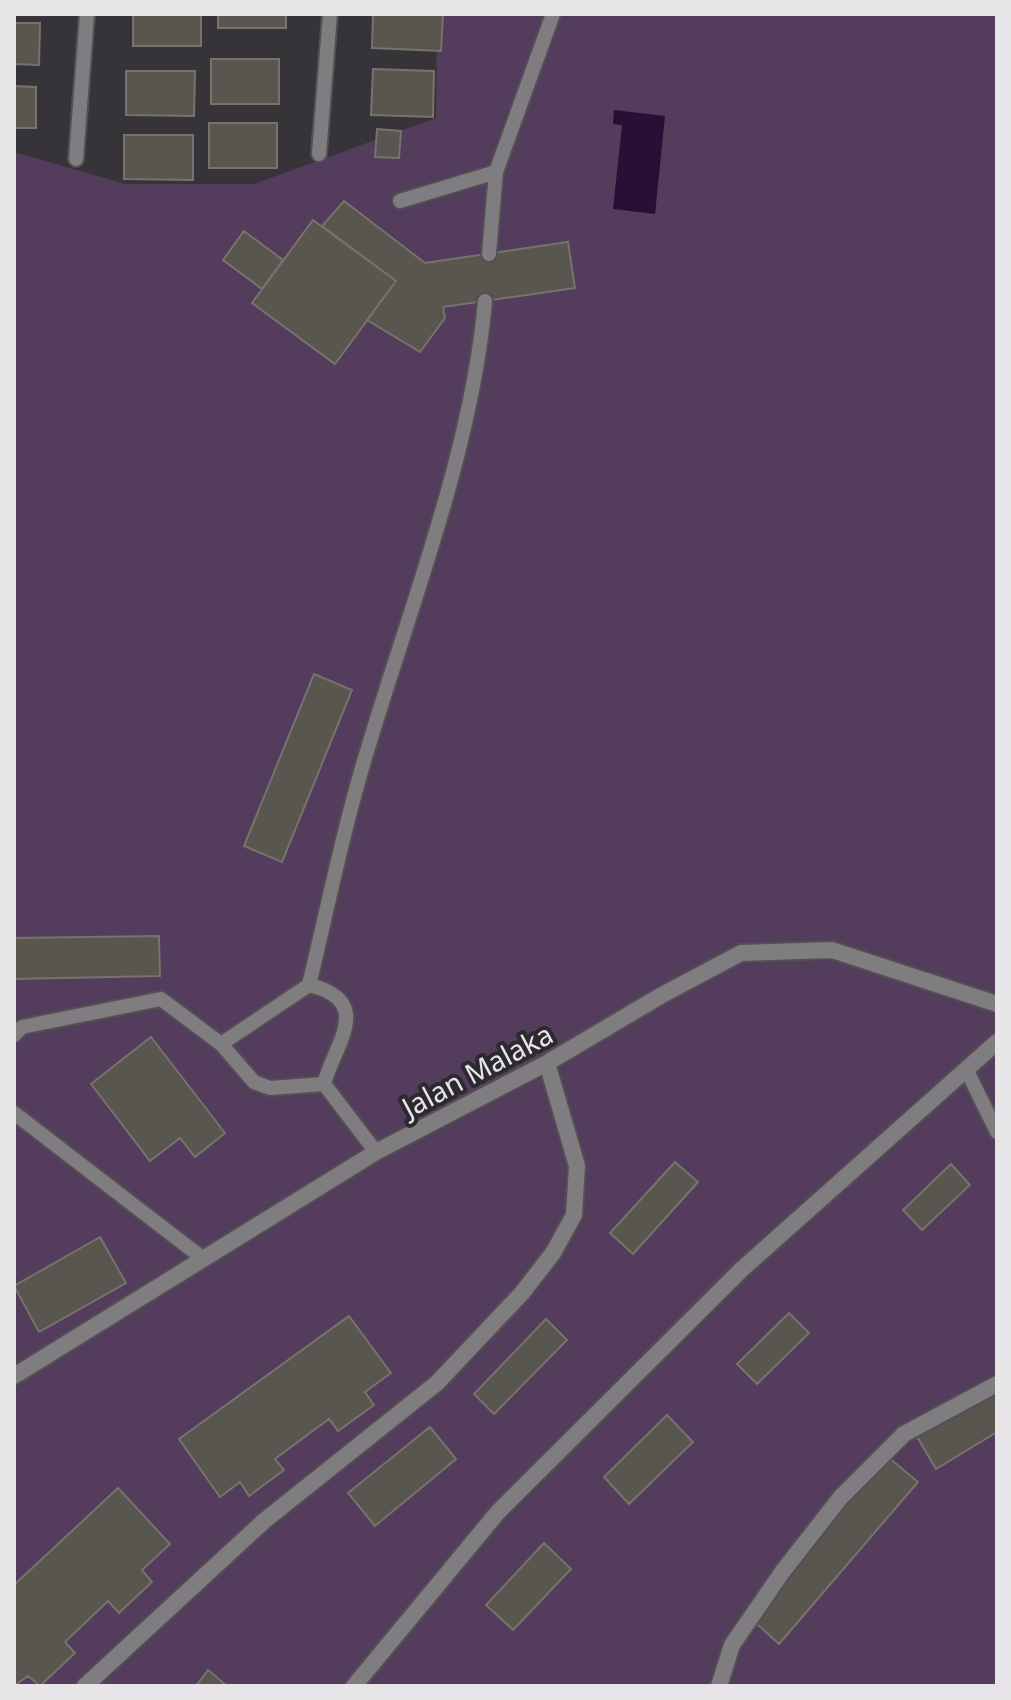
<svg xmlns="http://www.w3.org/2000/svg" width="1011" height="1700" viewBox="0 0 1011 1700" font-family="'Noto Sans',sans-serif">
  <rect width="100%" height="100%" fill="#373439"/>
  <path fill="#533c5c" d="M437 14H997V1686H14V152L125 184H254L436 118Z"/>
  <path fill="#2b0e36" d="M614 110 665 116 655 214 613 209 622 125 613 124Z"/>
  <path fill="#595650" stroke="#76736d" stroke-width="2" d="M133 14H201V46H133Z
    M218 14H286V28H218Z
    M373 14H443L441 51 372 48Z
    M14 23H40L39 65 14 64Z
    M211 59H279V104H211Z
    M373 69 434 71 433 117 371 115Z
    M126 71H195L194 116 126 115Z
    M14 86 36 87V128H14Z
    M209 123H277V168H209Z
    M377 129 401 131 399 158 375 157Z
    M124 135H193V180L124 179Z
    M344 201 425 263 568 242 575 288 443 307 445 318 420 352 367 320 396 281 322 226Z
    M313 220 396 281 335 364 252 303Z
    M244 231 283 260 262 289 223 260Z
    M314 674 352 690 282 862 244 846Z
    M159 936 160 976 14 979V938Z
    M151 1037 225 1133 195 1157 180 1138 150 1161 91 1084Z
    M675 1162 698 1182 633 1254 610 1233Z
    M951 1164 970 1185 922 1230 903 1210Z
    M100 1237 126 1283 39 1332 14 1286Z
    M789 1313 809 1333 757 1384 737 1364Z
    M349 1316 391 1373 365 1392 374 1405 338 1431 329 1419 275 1459 284 1470 249 1496 240 1482 220 1497 179 1439Z
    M546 1319 567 1340 494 1414 474 1394Z
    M997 1386V1432L936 1469 916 1435Z
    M667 1415 693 1442 629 1504 604 1477Z
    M430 1427 456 1459 375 1526 348 1493Z
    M887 1456 918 1482 779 1644 749 1617Z
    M118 1488 170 1544 142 1570 152 1582 119 1613 108 1601 65 1642 75 1653 40 1686 28 1676 14 1686V1585Z
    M544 1543 571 1569 513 1630 486 1605Z
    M208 1670 227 1686H196Z"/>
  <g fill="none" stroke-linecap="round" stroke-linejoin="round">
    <defs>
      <path id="service" d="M319 154 330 14
        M76 159 87 14
        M400 201 496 172
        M489 254 496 172 553 14
        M309 985C328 906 344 826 368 748 411 604 472 450 485 301
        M14 1035 22 1027 161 999 221 1044 254 1082 270 1088 324 1084C334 1045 376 1001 309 985L221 1044
        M967 1071 997 1132
        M324 1084 376 1152
        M14 1113 201 1257"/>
      <path id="minor" d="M14 1376 376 1152 547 1063 662 995 741 953 832 950 997 1004
        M85 1686 264 1521 437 1383 522 1293 553 1253 574 1215 577 1166 547 1063
        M354 1686 498 1512 741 1270 997 1042
        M719 1686 732 1645 783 1571 841 1497 904 1434 997 1384"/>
    </defs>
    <use href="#service" stroke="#535055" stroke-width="18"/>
    <use href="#minor" stroke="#535055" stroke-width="20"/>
    <use href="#service" stroke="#7f7d80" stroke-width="14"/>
    <use href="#minor" stroke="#7f7d80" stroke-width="16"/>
  </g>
  <g text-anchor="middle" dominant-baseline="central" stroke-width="8" stroke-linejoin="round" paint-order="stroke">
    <g font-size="28" fill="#e7e5e8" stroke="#2d2a2f">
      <text transform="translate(477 1070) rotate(-28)">Jalan Malaka</text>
    </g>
  </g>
  <rect width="1011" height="1700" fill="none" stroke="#e7e5e8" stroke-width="32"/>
</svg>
